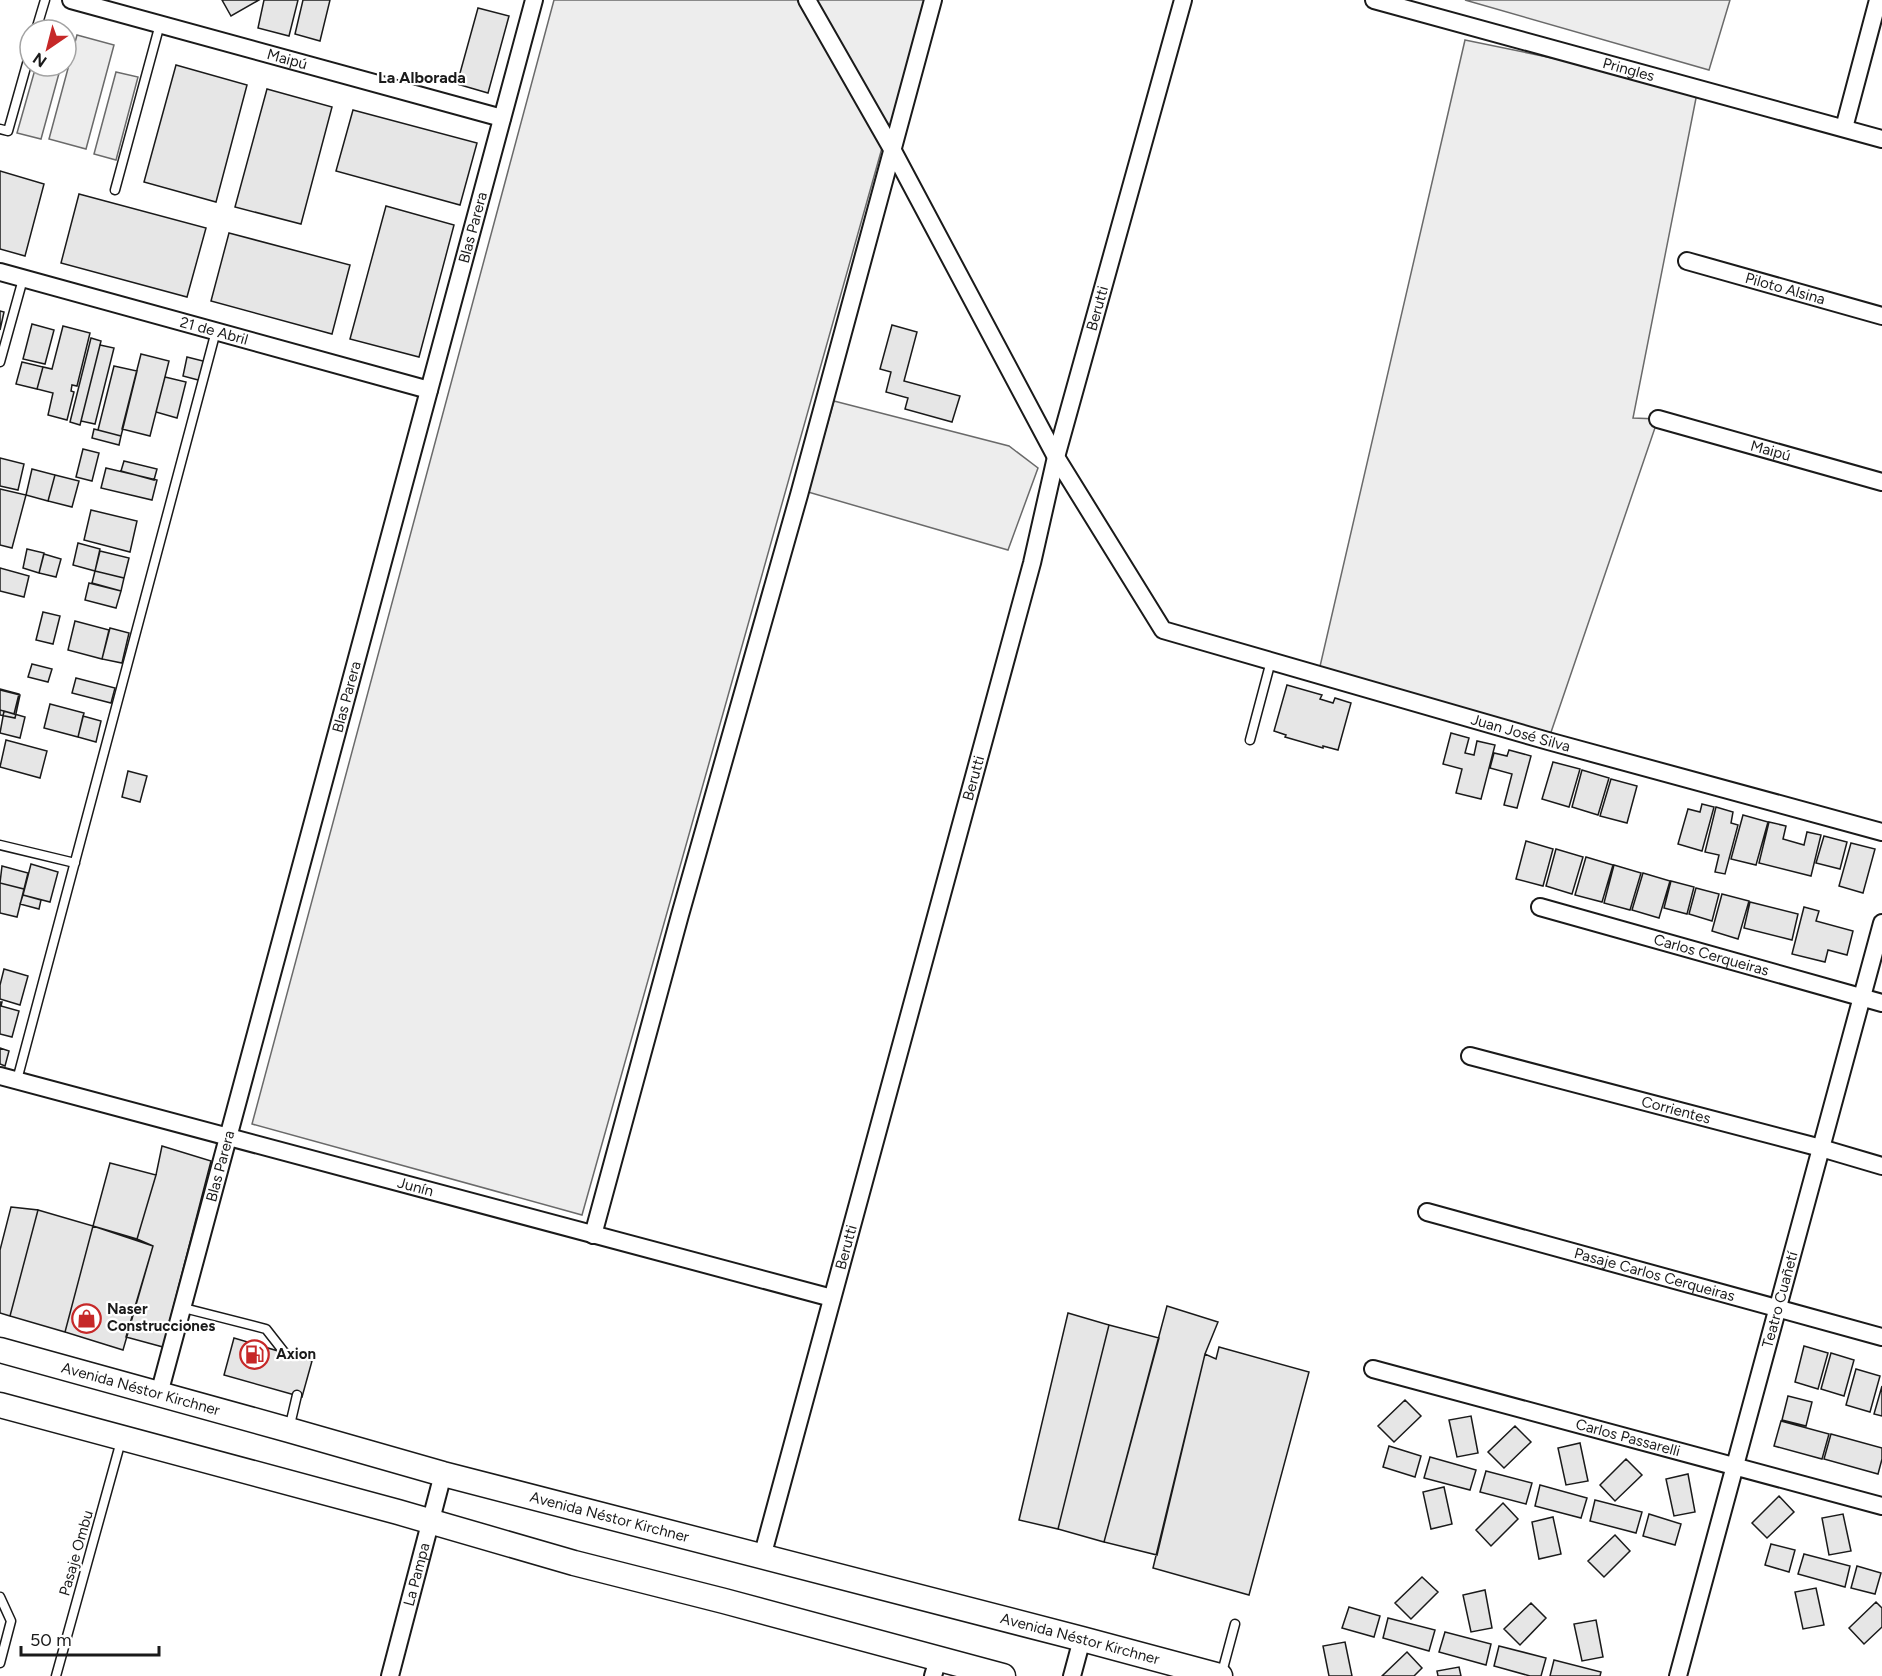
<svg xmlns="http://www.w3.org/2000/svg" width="1882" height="1676" viewBox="0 0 1882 1676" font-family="Figtree,sans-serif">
  <rect width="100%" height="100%" fill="#fff"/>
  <path fill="#ededed" stroke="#6a6a6a" stroke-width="1.5" d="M554 0H797L882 148 582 1215 252 1124Z
    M807 0H932L892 149Z
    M1465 0H1730L1709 70Z
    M77 35 114 45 86 149 49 139Z
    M1465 40 1698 88 1633 418 1658 419 1548 741 1318 675Z
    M36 66H61L41 139 17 133Z
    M116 72 138 77 116 160 94 154Z
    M834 401 1009 446 1038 468 1008 550 808 492Z"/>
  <path fill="#e6e6e6" stroke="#1a1a1a" stroke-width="1.5" d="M222 0H259L231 16Z
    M264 0H298L289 36 258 28Z
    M303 0H330L320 41 295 34Z
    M478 8 509 16 488 93 457 84Z
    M176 65 247 85 216 202 144 182Z
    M267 89 332 107 301 224 235 207Z
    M353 110 477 143 460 205 336 171Z
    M0 171 44 184 25 256 0 249Z
    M79 194 206 228 187 297 61 263Z
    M386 206 454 225 419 357 350 339Z
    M229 233 350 265 332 334 211 301Z
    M0 311 4 312 0 330Z
    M32 324 54 330 45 364 23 359Z
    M892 325 917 332 904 381 960 396 952 422 905 409 908 398 886 392 891 372 880 369Z
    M63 326 90 333 77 386 72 385 71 391 74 392 67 420 48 415 53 393 37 389 43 367 52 369Z
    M91 338 101 341 80 425 70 422Z
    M100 345 114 348 95 424 81 421Z
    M141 354 169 361 150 436 122 429Z
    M187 357 207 362 202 381 183 376Z
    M22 362 43 367 37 389 16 384Z
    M114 366 137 371 121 436 98 430Z
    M165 377 186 382 177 418 156 412Z
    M94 429 121 436 119 445 92 438Z
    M83 449 99 453 92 481 76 477Z
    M0 458 24 464 18 490 0 486Z
    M124 461 157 469 154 480 121 471Z
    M106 468 157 480 152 500 101 488Z
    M32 469 55 475 48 501 26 495Z
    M55 475 79 481 72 507 48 501Z
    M0 489 26 495 12 548 0 545Z
    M91 510 137 521 130 552 84 540Z
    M78 543 100 549 95 571 73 565Z
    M27 549 44 553 39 573 23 568Z
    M100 551 129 558 124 578 95 571Z
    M44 554 61 559 56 577 39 573Z
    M0 568 29 576 24 597 0 591Z
    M95 571 124 578 121 591 92 583Z
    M89 583 121 591 116 608 85 600Z
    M43 612 60 616 53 644 36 640Z
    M75 621 109 630 102 659 68 650Z
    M110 628 129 633 122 663 102 659Z
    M32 664 52 669 48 682 28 677Z
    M76 678 115 688 111 703 72 693Z
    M1287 685 1322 695 1320 699 1333 703 1335 698 1351 703 1338 750 1323 746V748L1285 737 1286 735 1274 731Z
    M0 689 19 694 14 714 0 710Z
    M0 690 20 695 15 718 0 715Z
    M50 704 84 713 78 737 44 728Z
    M4 711 25 717 20 738 0 733Z
    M83 716 101 721 96 742 78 737Z
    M1451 733 1469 738 1465 753 1474 755 1477 741 1495 745 1481 799 1456 793 1462 769 1443 764Z
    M6 740 47 751 40 778 0 767Z
    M1509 750 1531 756 1517 808 1504 805 1512 774 1490 768 1494 753 1507 756Z
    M1553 762 1580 769 1569 807 1542 799Z
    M1582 770 1609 778 1598 815 1572 807Z
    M128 771 147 776 140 802 122 797Z
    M1611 779 1637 786 1627 823 1600 816Z
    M1702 804 1714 807 1702 851 1678 844 1688 809 1700 812Z
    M1716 807 1733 812 1731 823 1738 825 1725 874 1715 872 1719 855 1705 852Z
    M1743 815 1768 822 1756 865 1731 859Z
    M1769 822 1786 826 1783 839 1804 845 1807 832 1821 835 1811 876 1759 863Z
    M1824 836 1847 842 1840 869 1816 863Z
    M1526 841 1553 849 1543 886 1516 879Z
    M1851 843 1875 849 1863 893 1839 886Z
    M1556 849 1583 857 1572 894 1546 886Z
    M1586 857 1613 865 1602 902 1575 895Z
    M31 864 58 872 50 902 23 895Z
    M1614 865 1641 873 1630 910 1604 903Z
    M2 866 28 873 24 889 0 883Z
    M1643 873 1670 881 1659 918 1632 910Z
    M1671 881 1694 887 1687 914 1664 908Z
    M0 883 24 889 17 917 0 913Z
    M1696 888 1719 894 1712 921 1689 914Z
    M1722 894 1749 901 1738 939 1712 931Z
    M23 895 41 900 39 909 20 904Z
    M1750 902 1798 914 1792 940 1744 928Z
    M1804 907 1819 911 1816 921 1853 931 1847 955 1828 950 1825 962 1792 954Z
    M4 969 28 976 20 1005 0 999V985Z
    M0 1002H2L1 1006 19 1011 12 1037 0 1034Z
    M0 1048 9 1051 5 1066 0 1064Z
    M162 1146 211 1161 163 1347 126 1337 153 1246 137 1239 156 1175Z
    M110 1163 156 1175 137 1239 93 1226Z
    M11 1207 38 1210 10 1316 0 1313V1250Z
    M38 1210 93 1226 65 1332 10 1316Z
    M93 1226 153 1246 123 1350 65 1332Z
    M1167 1306 1218 1322 1205 1354 1157 1555 1104 1542Z
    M1068 1313 1109 1325 1058 1529 1019 1520Z
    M1109 1325 1159 1338 1104 1542 1058 1529Z
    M234 1338 312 1361 302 1397 224 1375Z
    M1804 1346 1828 1353 1818 1389 1795 1382Z
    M1219 1347 1309 1372 1249 1595 1153 1568 1205 1354 1216 1359Z
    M1831 1353 1854 1360 1844 1396 1821 1389Z
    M1856 1369 1880 1376 1870 1412 1846 1405Z
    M1882 1386V1416L1874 1414Z
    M1788 1396 1812 1402 1806 1426 1782 1420Z
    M1405 1400 1421 1416 1394 1442 1378 1426Z
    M1471 1416 1478 1453 1457 1457 1449 1420Z
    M1781 1421 1829 1434 1822 1459 1774 1446Z
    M1515 1426 1531 1442 1504 1468 1488 1452Z
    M1831 1434 1882 1448V1459L1878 1474 1824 1459Z
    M1580 1443 1588 1481 1566 1485 1558 1448Z
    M1389 1446 1421 1456 1415 1477 1383 1467Z
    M1430 1457 1476 1470 1470 1490 1424 1478Z
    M1626 1459 1642 1475 1615 1501 1600 1485Z
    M1486 1471 1532 1483 1526 1504 1480 1492Z
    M1688 1474 1695 1512 1674 1516 1666 1479Z
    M1540 1485 1587 1498 1581 1518 1535 1506Z
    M1444 1487 1452 1524 1431 1529 1423 1492Z
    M1779 1496 1794 1512 1767 1538 1752 1523Z
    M1595 1500 1642 1512 1636 1533 1590 1521Z
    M1503 1503 1518 1519 1491 1546 1476 1530Z
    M1649 1514 1681 1524 1675 1545 1643 1536Z
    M1843 1514 1851 1551 1829 1555 1822 1518Z
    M1553 1517 1561 1554 1539 1559 1532 1522Z
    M1615 1535 1630 1551 1604 1577 1588 1561Z
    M1771 1544 1795 1550 1789 1572 1765 1565Z
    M1804 1554 1850 1566 1845 1587 1798 1574Z
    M1857 1566 1881 1573 1875 1594 1851 1588Z
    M1422 1577 1438 1592 1411 1619 1395 1603Z
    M1816 1588 1824 1625 1803 1629 1795 1592Z
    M1485 1590 1492 1628 1471 1632 1463 1595Z
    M1876 1602 1882 1608V1627L1864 1644 1849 1628Z
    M1531 1603 1546 1618 1520 1645 1504 1629Z
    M1349 1607 1380 1616 1374 1637 1342 1628Z
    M1388 1618 1435 1630 1429 1651 1383 1638Z
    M1596 1620 1603 1657 1582 1661 1574 1624Z
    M1445 1632 1491 1644 1486 1665 1439 1652Z
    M1345 1642 1352 1676H1329L1323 1646Z
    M1499 1646 1546 1658 1541 1676H1530L1494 1666Z
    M1407 1652 1422 1668 1414 1676H1382Z
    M1554 1660 1601 1672 1600 1676H1550Z
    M1459 1667 1461 1676H1438L1437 1671Z"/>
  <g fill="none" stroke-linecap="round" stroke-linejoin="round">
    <defs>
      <path id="service" d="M36 30 45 0
        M0 129 8 131 30 53
        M115 190 160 24
        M0 362 23 279
        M1250 740 1271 661
        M0 845 75 863
        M17 1080 216 331
        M184 1308 266 1329 284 1352
        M289 1429 297 1395
        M0 1597 11 1621 0 1663
        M56 1676 121 1441
        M1221 1676 1235 1624"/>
      <g id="minor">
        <path id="s1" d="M71 0 502 118"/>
        <path id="s2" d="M807 0 892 149 1056 457 1163 630 1548 741 1882 832"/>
        <path id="s3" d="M1374 0 1882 139"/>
        <path d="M1844 128 1878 0"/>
        <path id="s4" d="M1687 261 1882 316"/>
        <path id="s5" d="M0 272 429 390"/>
        <path id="s6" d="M1658 419 1882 482"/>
        <path id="s7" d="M1540 907 1882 1003"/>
        <path id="s8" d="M1470 1056 1821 1148 1882 1166"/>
        <path id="s9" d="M0 1076 832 1298"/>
        <path id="s10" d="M1427 1212 1882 1337"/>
        <path d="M593 1235 680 915 799 495 933 0"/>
        <path id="s11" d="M1373 1369 1882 1506"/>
        <path id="s12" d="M159 1394 534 0"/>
        <path id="s13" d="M762 1557 1032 563 1056 457 1183 0"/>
        <path id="s14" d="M390 1676 443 1474"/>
        <path d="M933 1676 938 1659"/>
        <path d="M1072 1676 1082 1639"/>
        <path id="s15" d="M1678 1676 1882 923"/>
      </g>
      <g id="secondary">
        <path id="s16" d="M0 1350 289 1430 443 1474 1082 1639 1220 1676"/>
        <path d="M0 1405 398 1512 574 1563 724 1601 1003 1676"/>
      </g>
    </defs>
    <use href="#service" stroke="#1a1a1a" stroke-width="11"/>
    <use href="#minor" stroke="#1a1a1a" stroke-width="20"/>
    <use href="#secondary" stroke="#1a1a1a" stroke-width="27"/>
    <use href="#service" stroke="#fff" stroke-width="8"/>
    <use href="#minor" stroke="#fff" stroke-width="16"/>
    <use href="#secondary" stroke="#fff" stroke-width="24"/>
  </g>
  <defs>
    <symbol id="shop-ring" viewBox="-11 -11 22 22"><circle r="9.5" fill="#fff" stroke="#c62828" stroke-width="1.5"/><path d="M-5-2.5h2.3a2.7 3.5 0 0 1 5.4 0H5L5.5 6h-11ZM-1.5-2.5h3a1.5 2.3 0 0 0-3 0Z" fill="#c62828"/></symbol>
    <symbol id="fuel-ring" viewBox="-11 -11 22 22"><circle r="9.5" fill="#fff" stroke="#c62828" stroke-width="1.5"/><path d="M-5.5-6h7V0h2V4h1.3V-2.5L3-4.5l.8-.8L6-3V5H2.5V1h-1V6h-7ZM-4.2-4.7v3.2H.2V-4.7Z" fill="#c62828"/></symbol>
  </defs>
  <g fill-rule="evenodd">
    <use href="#shop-ring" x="70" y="1302" width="33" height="33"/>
    <use href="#fuel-ring" x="238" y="1338" width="33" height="33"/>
  </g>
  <g text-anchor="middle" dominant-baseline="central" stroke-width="4.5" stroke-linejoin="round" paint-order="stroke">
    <g font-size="15" fill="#1a1a1a" stroke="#fff">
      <text stroke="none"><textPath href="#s1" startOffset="224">Maipú</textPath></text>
      <text stroke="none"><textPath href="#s3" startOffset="264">Pringles</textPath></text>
      <text stroke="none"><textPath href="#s12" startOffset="1208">Blas Parera</textPath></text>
      <text stroke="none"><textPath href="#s4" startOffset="102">Piloto Alsina</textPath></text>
      <text stroke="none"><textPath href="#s13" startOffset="1293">Berutti</textPath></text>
      <text stroke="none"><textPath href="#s5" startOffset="222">21 de Abril</textPath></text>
      <text stroke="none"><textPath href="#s6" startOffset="117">Maipú</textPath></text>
      <text stroke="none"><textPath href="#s12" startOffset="722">Blas Parera</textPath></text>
      <text stroke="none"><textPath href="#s2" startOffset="1096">Juan José Silva</textPath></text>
      <text stroke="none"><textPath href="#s13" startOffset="807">Berutti</textPath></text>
      <text stroke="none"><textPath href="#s7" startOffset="178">Carlos Cerqueiras</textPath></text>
      <text stroke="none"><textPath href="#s8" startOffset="213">Corrientes</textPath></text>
      <text stroke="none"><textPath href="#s12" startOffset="236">Blas Parera</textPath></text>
      <text stroke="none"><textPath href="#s9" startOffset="430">Junín</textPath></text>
      <text stroke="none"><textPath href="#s13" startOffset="321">Berutti</textPath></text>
      <text stroke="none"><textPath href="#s10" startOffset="236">Pasaje Carlos Cerqueiras</textPath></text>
      <text stroke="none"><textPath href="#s15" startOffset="390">Teatro Cuañetí</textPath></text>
      <text stroke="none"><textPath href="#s16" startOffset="146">Avenida Néstor Kirchner</textPath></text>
      <text stroke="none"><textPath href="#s11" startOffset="264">Carlos Passarelli</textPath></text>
      <text stroke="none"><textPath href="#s16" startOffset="632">Avenida Néstor Kirchner</textPath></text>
      <text transform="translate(76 1553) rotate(-74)">Pasaje Ombu</text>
      <text stroke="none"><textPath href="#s14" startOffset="105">La Pampa</textPath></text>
      <text stroke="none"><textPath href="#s16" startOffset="1118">Avenida Néstor Kirchner</textPath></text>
    </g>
    <g font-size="15" font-weight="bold" fill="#1a1a1a" stroke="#fff" text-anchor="start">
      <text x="107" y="1309">Naser<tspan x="107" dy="17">Construcciones</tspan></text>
      <text x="276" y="1354">Axion</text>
    </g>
    <g font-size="16" font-weight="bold" fill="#1a1a1a" stroke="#fff">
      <text x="422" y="77">La Alborada</text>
    </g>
  </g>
  <g transform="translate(48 48) rotate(215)"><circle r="28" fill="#ffffff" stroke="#a3a3a3" stroke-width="1.5"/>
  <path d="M0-4.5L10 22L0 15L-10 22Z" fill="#c62828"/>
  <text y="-9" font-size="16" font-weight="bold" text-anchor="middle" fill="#1a1a1a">N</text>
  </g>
  <path d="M21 1646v9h138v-9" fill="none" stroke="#1a1a1a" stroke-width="3"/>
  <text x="30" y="1646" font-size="18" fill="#1a1a1a" stroke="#ffffff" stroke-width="4.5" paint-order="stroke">50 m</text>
</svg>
